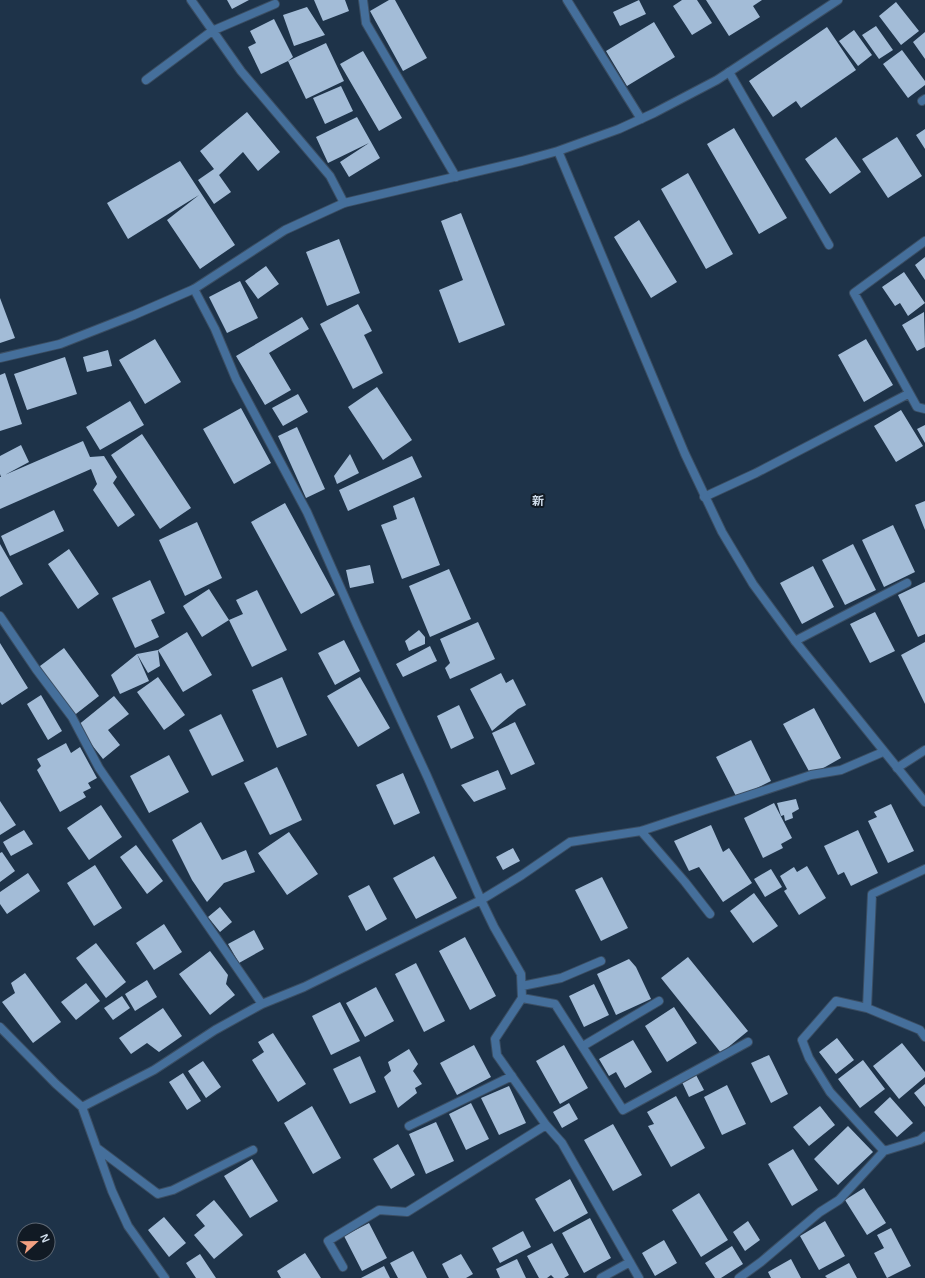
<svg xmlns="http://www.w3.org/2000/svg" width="925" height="1278" viewBox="0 0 925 1278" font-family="Helvetica,'Noto Sans JP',sans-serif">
  <rect width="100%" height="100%" fill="#1e3349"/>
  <path fill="#a3bcd7" d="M227 0H249L232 9Z
    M314 0H345L349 11 323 21Z
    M389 0H395L427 58 403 71 370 11Z
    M639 0 646 14 620 26 613 12Z
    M682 0H697L712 23 692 35 673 6Z
    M706 0H762L753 6 760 17 729 36Z
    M896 2 919 31 901 45 879 16Z
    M307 7 325 35 294 46 283 15Z
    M274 19 293 57 288 61 261 74 248 47 256 43 250 31Z
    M654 22 675 57 627 86 606 51Z
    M876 26 893 50 879 59 862 35Z
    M827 27 856 70 801 108 796 101 773 117 749 81Z
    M854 30 872 55 858 66 839 41Z
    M925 32V59L913 42Z
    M326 43 344 81 306 99 288 61Z
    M902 50 925 81V85L908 98 883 64Z
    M363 51 402 118 379 131 340 64Z
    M341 86 353 111 325 124 313 98Z
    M247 112 280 152 258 171 243 152 219 175 231 192 214 204 198 180 214 169 200 151Z
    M357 117 380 158 349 177 340 162 369 143 328 163 316 137Z
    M734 128 787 218 759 234 707 144Z
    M925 129V149L916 135Z
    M836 137 861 172 830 194 805 159Z
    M897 137 922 176 888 198 862 159Z
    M180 161 235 245 200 269 167 220 199 195 128 239 107 203Z
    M688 173 733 254 706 269 661 189Z
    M461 213 505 325 459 343 439 290 463 280 441 221Z
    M639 220 677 282 651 298 614 237Z
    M339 239 360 293 327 306 306 252Z
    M925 257V280L915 265Z
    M266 266 279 284 258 299 245 281Z
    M904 272 925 303 908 316 900 303 895 306 882 287Z
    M240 281 258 318 227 333 209 297Z
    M0 298 15 338 0 343Z
    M358 304 372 331 364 335 383 373 353 389 320 324Z
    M924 312 925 347 917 351 902 325Z
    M302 317 309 329 269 353 291 390 265 405 236 356Z
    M155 339 181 382 145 404 119 360Z
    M866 339 893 385 864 402 838 355Z
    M108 350 112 366 87 372 83 357Z
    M65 357 77 394 27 410 14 374Z
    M5 373 22 424 0 431V375Z
    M377 387 412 440 383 460 348 407Z
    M298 394 308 412 283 426 272 408Z
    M130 401 144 425 100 450 86 427Z
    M241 408 271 463 234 484 203 429Z
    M901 410 923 446 896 462 874 426Z
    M925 425V443L917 429Z
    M297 427 325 489 306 498 278 436Z
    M142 434 191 508 160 529 111 455Z
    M83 441 90 457 104 456 117 477 113 483 135 515 118 527 93 490 97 484 91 469 0 509V477Z
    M21 445 29 462 1 477 0 474V456Z
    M350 454 359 473 337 484 334 476Z
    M412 456 422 477 348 511 339 490Z
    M414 497 440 565 402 579 381 525 397 519 393 506Z
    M925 501V530L915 505Z
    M285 503 335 595 301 614 251 522Z
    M54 510 64 531 10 556 1 536Z
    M197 522 222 578 185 596 159 540Z
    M893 525 915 572 884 587 862 540Z
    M0 544 23 584 0 597Z
    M853 544 876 590 845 605 822 560Z
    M69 549 99 594 78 609 48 564Z
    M370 565 374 583 350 588 346 570Z
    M813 566 834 607 802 624 780 583Z
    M449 569 471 619 430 637 409 586Z
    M150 580 165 613 151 620 159 637 135 648 112 598Z
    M925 582V634L918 637 898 595Z
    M209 589 229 620 243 614 236 600 257 590 287 650 252 667 229 620 202 637 183 606Z
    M875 612 895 651 870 663 850 624Z
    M478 622 495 659 450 679 445 668 450 663 440 639Z
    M419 630 425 637V644L409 651 405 641Z
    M187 632 212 675 183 692 158 650Z
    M344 640 360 671 335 685 318 653Z
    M925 642V704L901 655Z
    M0 643 28 688 2 705 0 702Z
    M430 646 437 661 403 677 396 664Z
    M64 648 99 696 72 717 36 669Z
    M158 650 160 666 148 673 137 654Z
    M137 654 149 681 120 694 111 675Z
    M501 673 506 683 513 679 526 705 518 709 492 731 470 689Z
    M158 677 185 715 164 730 137 692Z
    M282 677 307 735 277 748 252 690Z
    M360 677 390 728 358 747 327 696Z
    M41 695 62 731 48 740 27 704Z
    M114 696 129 714 108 730 120 745 103 759 77 726Z
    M459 705 474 738 451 749 437 716Z
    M814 708 841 758 811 775 783 724Z
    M221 714 244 761 212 776 189 730Z
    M515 722 535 764 511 775 492 733Z
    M751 740 771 781 737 798 716 757Z
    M66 743 71 753 80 747 97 778 88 783 91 788 83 792 86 797 60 812 37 770 41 766 37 759Z
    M169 755 189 792 149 813 130 776Z
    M277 767 302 820 270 835 244 783Z
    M498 770 506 789 474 802 461 785Z
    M403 773 420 813 394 825 376 785Z
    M796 799 799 809 792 813 793 818 785 821 784 815 781 816 777 803Z
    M0 801 16 825 0 835Z
    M774 803 792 838 781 844 783 848 763 858 744 818Z
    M891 804 914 851 888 863 868 821 877 817 874 812Z
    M101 805 122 837 89 860 67 828Z
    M201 822 222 860 246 850 255 872 224 883 207 902 192 880 172 840Z
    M711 825 723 852 729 848 752 883 723 902 699 867 689 871 674 841Z
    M24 830 33 844 11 856 3 842Z
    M858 830 878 873 851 886 844 872 838 875 824 846Z
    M289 832 318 874 287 895 258 853Z
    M136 845 163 881 147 894 120 857Z
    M513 848 520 861 503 870 496 857Z
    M2 852 15 871 0 882V853Z
    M434 856 457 898 416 919 393 878Z
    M95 865 122 908 94 926 67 883Z
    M807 866 826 898 799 915 784 891 787 889 780 876 794 867 797 872Z
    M771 869 782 887 765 897 754 879Z
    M28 873 40 891 7 914 0 904V892Z
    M602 877 628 928 601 941 575 890Z
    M369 885 387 919 366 931 348 896Z
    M754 893 778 926 753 943 730 911Z
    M220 907 232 922 220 932 208 917Z
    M164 924 182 952 154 970 136 943Z
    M254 930 264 949 239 963 228 944Z
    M465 937 496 996 470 1010 439 951Z
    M96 943 126 982 106 998 76 958Z
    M210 951 228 975 226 984 235 995 210 1015 179 974Z
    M688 957 748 1031 721 1053 661 978Z
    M629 959 636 967 651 999 616 1015 597 974Z
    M416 963 445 1021 424 1032 395 974Z
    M25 973 61 1022 33 1043 2 1002 15 993 11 983Z
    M147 980 157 997 135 1011 125 994Z
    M86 983 100 1001 76 1020 61 1002Z
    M594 984 609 1015 584 1027 569 996Z
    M376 987 394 1021 365 1037 346 1003Z
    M122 996 130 1008 113 1020 104 1008Z
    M340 1002 360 1041 331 1055 312 1016Z
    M674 1007 697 1043 667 1062 645 1026Z
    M163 1008 182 1036 159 1052 147 1043 131 1054 119 1038Z
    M273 1033 306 1084 278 1102 252 1060 264 1052 258 1042Z
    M837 1038 854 1060 836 1074 819 1052Z
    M633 1040 652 1072 625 1088 616 1072 609 1076 599 1059Z
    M902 1043 925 1072V1077L899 1099 873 1066Z
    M474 1045 491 1077 457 1095 440 1063Z
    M564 1045 588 1088 560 1104 536 1061Z
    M409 1049 418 1064 413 1071 422 1084 415 1088 417 1093 398 1108 384 1077 391 1071 388 1062Z
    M769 1055 788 1094 771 1103 751 1063Z
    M360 1056 376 1092 350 1104 333 1069Z
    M863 1060 885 1089 860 1108 838 1079Z
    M203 1061 221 1087 206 1098 188 1071Z
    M183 1073 201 1101 187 1110 169 1082Z
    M695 1073 704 1090 689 1097 681 1080Z
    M925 1084V1107L914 1093Z
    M727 1085 746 1124 722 1135 704 1097Z
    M509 1086 526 1123 499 1135 481 1098Z
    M676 1096 705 1148 671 1167 648 1126 654 1124 647 1112Z
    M890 1097 913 1123 897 1137 874 1112Z
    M471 1103 489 1139 466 1150 449 1114Z
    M569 1103 578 1119 562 1128 553 1112Z
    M312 1106 341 1158 313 1174 284 1123Z
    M820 1106 835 1125 809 1146 793 1127Z
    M436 1122 454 1161 426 1174 409 1134Z
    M613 1124 642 1175 613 1191 584 1140Z
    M848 1126 873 1152 838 1185 814 1159Z
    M398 1144 415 1175 391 1189 373 1159Z
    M793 1149 818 1190 792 1206 768 1164Z
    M252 1159 278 1201 250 1218 224 1176Z
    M570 1179 588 1213 554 1232 535 1199Z
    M864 1188 886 1223 867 1235 845 1200Z
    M699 1193 728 1240 701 1257 672 1210Z
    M214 1200 243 1235 214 1259 194 1235 205 1226 196 1215Z
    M164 1217 186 1243 169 1257 148 1230Z
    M590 1218 611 1258 584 1273 562 1233Z
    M748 1221 760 1240 745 1251 733 1232Z
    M825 1221 845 1256 819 1270 800 1236Z
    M369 1223 387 1258 362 1271 344 1236Z
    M891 1228 911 1266 887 1278 874 1253 884 1248 877 1235Z
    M523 1231 531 1247 500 1263 492 1248Z
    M664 1240 677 1263 655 1276 642 1253Z
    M552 1243 569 1275 564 1278H554L551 1275 547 1278H539L527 1256Z
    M732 1246 743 1264 721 1278H715L705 1263Z
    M413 1251 427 1278H398L390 1263Z
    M305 1253 321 1278H281L277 1271Z
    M200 1254 216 1278H196L186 1263Z
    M461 1254 473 1274 466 1278H449L442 1264Z
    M517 1259 526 1278H500L496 1269Z
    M791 1259 801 1278H771L768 1272Z
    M849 1263 857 1278H827L825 1276Z
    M384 1266 390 1278H361Z"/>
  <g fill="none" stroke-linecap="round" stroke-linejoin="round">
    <defs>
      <path id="minor" d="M191 0 241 71 330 176 344 203
        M363 0 366 23 456 177
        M567 0 641 119
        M729 72 829 245
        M146 80 212 31 275 4
        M922 101 925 99
        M925 241 854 293 917 407 925 409
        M194 289 215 329 236 379 307 512 357 625 427 776 481 900 494 927 521 974 522 998 495 1039 497 1055 546 1125 562 1143 639 1278
        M704 497 756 473 908 394
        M0 616 36 669 72 717 99 768 262 1004
        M795 641 907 583
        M897 768 925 750
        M641 831 685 882 710 914
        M522 986 561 978 601 961
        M522 998 555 1004 623 1110 748 1042
        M867 1008 920 1030 925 1037
        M0 1027 56 1084 82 1107 112 1191 128 1226 165 1278
        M583 1046 659 1001
        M82 1107 154 1070 215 1030 262 1004 304 987 481 900 522 875 570 842 641 831 811 775 841 770 883 752
        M409 1126 512 1076
        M97 1148 158 1194 173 1190 253 1150
        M884 1151 830 1092 809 1058 802 1040 836 1001 867 1008 872 894 925 869
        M343 1267 328 1241 379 1210 407 1212 546 1125
        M601 1278 630 1262
        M739 1278 761 1262 820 1212 839 1200 884 1151 920 1140 925 1136"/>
      <path id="tertiary" d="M558 151 685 454 722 532 753 584 795 641 925 802
        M0 358 60 344 134 315 194 289 285 230 344 203 522 161 558 151 619 129 654 113 717 80 838 0"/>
    </defs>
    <use href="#minor" stroke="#3b4e63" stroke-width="10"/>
    <use href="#tertiary" stroke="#3b4e63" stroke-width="10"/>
    <use href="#minor" stroke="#456f9b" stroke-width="8"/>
    <use href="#tertiary" stroke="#456f9b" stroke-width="8"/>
  </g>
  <g text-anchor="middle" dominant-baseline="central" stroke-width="4" stroke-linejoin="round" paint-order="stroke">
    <g font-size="12" font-weight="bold" fill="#d1deec" stroke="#111a24">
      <text x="538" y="501">新</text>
    </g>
  </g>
  <g transform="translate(36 1242) rotate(68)"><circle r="19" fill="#111a24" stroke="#5e6874"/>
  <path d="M0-3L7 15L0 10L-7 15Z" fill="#f2a081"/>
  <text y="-6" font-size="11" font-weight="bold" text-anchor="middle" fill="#d1deec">N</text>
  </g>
</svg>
